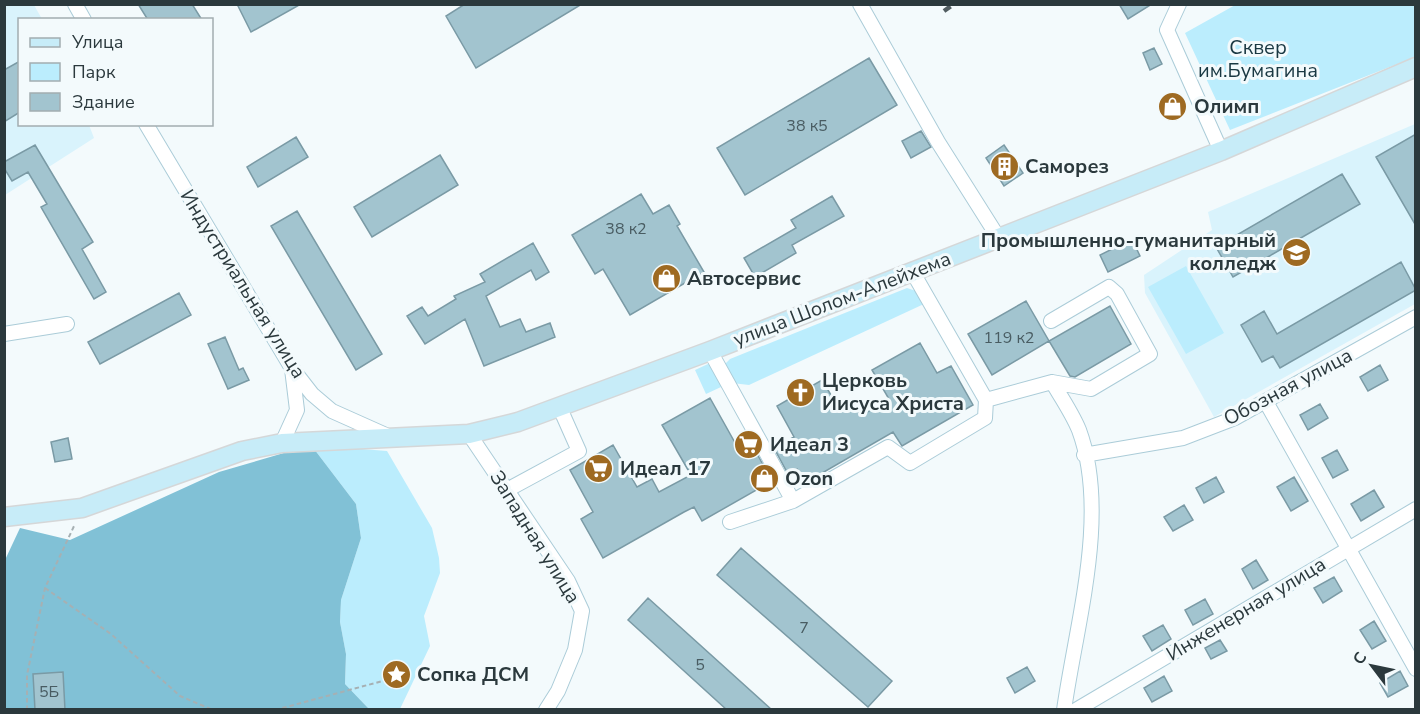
<svg xmlns="http://www.w3.org/2000/svg" width="1420" height="714" viewBox="0 0 1420 714" font-family="'Nunito Sans',sans-serif">
  <rect width="100%" height="100%" fill="#f3fafc"/>
  <path fill="#d9f3fc" d="M5 5H34L42 19 20 20V124L89 125 94 138 5 195Z
    M1415 124V304L1214 417 1145 293 1144 275 1212 230 1208 212Z"/>
  <path fill="#bbedfd" d="M1237 4 1415 5V57L1230 130 1185 33Z
    M1186 266 1224 333 1186 354 1148 287Z
    M907 288 916 291 924 304 749 385 732 383 725 364 730 359Z
    M708 364 715 369 721 387 706 394 695 370Z
    M311 445 387 451 432 528 439 558 440 573 424 616 430 646 400 709H369L345 684 346 654 340 622 341 600 361 538 356 504Z"/>
  <path fill="#81c1d6" d="M311 445 356 504 361 538 341 600 340 622 346 654 345 684 369 709 5 710V560L20 528 70 540 219 472Z"/>
  <path fill="#a2c4cf" stroke="#7a9aa5" stroke-width="1.5" d="M138 4H192L202 20H148Z
    M237 4H301L251 32Z
    M465 4H582L476 68 446 16Z
    M1119 4H1152L1128 19Z
    M1154 48 1162 64 1150 70 1143 53Z
    M869 58 897 105 745 195 717 148Z
    M20 61V112L4 122V70Z
    M921 131 931 147 911 158 902 141Z
    M1416 134V226L1376 157Z
    M296 137 308 157 258 187 247 167Z
    M35 145 93 242 82 249 106 292 94 299 41 207 47 204 28 172 12 181 4 168V162Z
    M1004 145 1023 173 1004 186 986 158Z
    M440 155 458 185 372 237 354 207Z
    M1342 174 1360 204 1233 277 1216 247Z
    M641 194 653 214 669 205 680 224 677 226 704 272 630 315 603 269 595 274 572 235Z
    M832 196 844 216 792 245 796 253 755 277 744 258 796 228 791 220Z
    M297 211 382 354 356 370 271 226Z
    M1132 239 1140 256 1108 272 1100 255Z
    M533 243 549 272 536 280 531 270 486 296 500 327 520 319 526 332 550 323 555 337 484 366 465 319 425 344 407 316 422 307 428 316 456 299 454 296 485 282 480 274Z
    M1401 262 1416 290 1280 368 1273 356 1262 362 1241 325 1264 311 1277 334Z
    M179 293 191 315 100 364 88 342Z
    M1026 301 1049 341 992 375 968 334Z
    M1110 306 1131 344 1075 377 1070 376 1049 341Z
    M225 337 239 370 243 368 249 380 228 389 208 344Z
    M920 343 937 373 951 366 973 405 902 446 893 432 805 483 797 469 788 474 774 448 794 437 777 406 822 380 840 410 854 403 861 416 889 399 872 370Z
    M1380 365 1388 380 1368 391 1360 377Z
    M710 398 738 448 750 441 772 481 702 521 694 507 684 512 603 558 581 519 593 512 570 470 613 445 637 487 652 479 659 492 691 475 662 425Z
    M1320 404 1328 418 1308 430 1300 415Z
    M68 438 72 459 55 462 51 442Z
    M1337 450 1348 470 1333 478 1322 458Z
    M1216 477 1224 492 1204 503 1196 488Z
    M1294 477 1308 501 1291 511 1277 487Z
    M1374 490 1384 507 1361 521 1351 504Z
    M1184 505 1193 520 1173 531 1164 517Z
    M741 548 892 681 868 707 717 575Z
    M1256 560 1268 580 1253 589 1242 569Z
    M1334 577 1342 591 1323 603 1314 588Z
    M648 598 772 710H727L628 620Z
    M1205 599 1213 614 1193 625 1185 610Z
    M1374 621 1386 641 1372 649 1360 630Z
    M1163 625 1171 639 1152 651 1143 636Z
    M1220 640 1227 651 1211 659 1205 648Z
    M1027 667 1035 681 1015 693 1007 678Z
    M1400 671 1408 686 1388 697 1380 683Z
    M63 672 65 710H35L33 674Z
    M1164 676 1172 691 1152 702 1144 688Z"/>
  <g fill="none" stroke-linecap="round" stroke-linejoin="round">
    <defs>
      <path id="minor" d="M75 4 84 20
        M860 4 938 142 998 237
        M1179 4 1167 30 1221 151
        M146 124 291 367 312 394 332 411 388 436
        M4 334 67 324
        M710 351 793 501 888 447 910 463 985 418 986 400 912 271
        M1052 382C1061 397 1072 413 1079 430 1110 514 1076 624 1064 710
        M986 400 1052 382 1091 389 1150 354 1117 294 1109 287 1051 321
        M1266 402 1416 669
        M469 434 568 581 582 611 575 650 558 691 546 710
        M282 443 297 410 292 369
        M1084 455 1183 438 1235 418 1416 317
        M507 490 579 451 559 406
        M730 522 793 501
        M1076 710 1416 509"/>
      <path id="major" d="M4 517 82 508 242 451 282 443 469 434 518 422 710 351 1221 151 1416 67"/>
    </defs>
    <use href="#minor" stroke="#abccd8" stroke-width="16"/>
    <use href="#major" stroke="#d5d7d8" stroke-width="21"/>
    <path stroke="#a6b0b3" stroke-width="2" stroke-dasharray="4.5 3" stroke-linecap="butt" d="M45 588 111 634 180 696 213 710
      M27 710V675L45 588 75 524
      M275 710 390 679"/>
    <use href="#minor" stroke="#fff" stroke-width="14"/>
    <use href="#major" stroke="#c7ecf8" stroke-width="18"/>
    <path stroke="#515d61" stroke-width="4.5" stroke-dasharray="8 8" stroke-linecap="butt" d="M944 11 954 4"/>
  </g>
  <defs>
    <symbol id="shop-disc" viewBox="-11 -11 22 22"><circle r="9.5" fill="#9e6a22" stroke="#f3fafc"/><path d="M-5-2.5h2.3a2.7 3.5 0 0 1 5.4 0H5L5.5 6h-11ZM-1.5-2.5h3a1.5 2.3 0 0 0-3 0Z" fill="#fff"/></symbol>
    <symbol id="building-disc" viewBox="-11 -11 22 22"><circle r="9.5" fill="#9e6a22" stroke="#f3fafc"/><path d="M-4-6H4V6H1V3H-1V6H-4ZM-2.5-4.3h1.7v1.8h-1.7ZM.8-4.3h1.7v1.8H.8ZM-2.5-1h1.7V.8h-1.7ZM.8-1h1.7V.8H.8Z" fill="#fff"/></symbol>
    <symbol id="university-disc" viewBox="-11 -11 22 22"><circle r="9.5" fill="#9e6a22" stroke="#f3fafc"/><path d="M0-5L7-2L0 1L-7-2ZM-4 1L0 2.5L4 1V4Q0 6-4 4Z" fill="#fff"/></symbol>
    <symbol id="church-disc" viewBox="-11 -11 22 22"><circle r="9.5" fill="#9e6a22" stroke="#f3fafc"/><path d="M-1.2-6h2.4v3.5h3.3v2.4h-3.3V6h-2.4V-.1h-3.3v-2.4h3.3Z" fill="#fff"/></symbol>
    <symbol id="supermarket-disc" viewBox="-11 -11 22 22"><circle r="9.5" fill="#9e6a22" stroke="#f3fafc"/><path d="M-6-5.5h2.5l.6 2H6L4.5 2H-2.5L-4.4-4H-6ZM-1.5 3.2a1.3 1.3 0 1 0 .1 0ZM3 3.2a1.3 1.3 0 1 0 .1 0Z" fill="#fff"/></symbol>
    <symbol id="sight-disc" viewBox="-11 -11 22 22"><circle r="9.5" fill="#9e6a22" stroke="#f3fafc"/><path d="M0-6L1.8-2.2L6-1.7L2.9 1.2L3.7 5.4L0 3.3L-3.7 5.4L-2.9 1.2L-6-1.7L-1.8-2.2Z" fill="#fff"/></symbol>
  </defs>
  <g fill-rule="evenodd">
    <use href="#shop-disc" x="1156" y="90" width="33" height="33"/>
    <use href="#building-disc" x="988" y="150" width="33" height="33"/>
    <use href="#university-disc" x="1280" y="236" width="33" height="33"/>
    <use href="#shop-disc" x="650" y="262" width="33" height="33"/>
    <use href="#church-disc" x="784" y="376" width="33" height="33"/>
    <use href="#supermarket-disc" x="732" y="428" width="33" height="33"/>
    <use href="#supermarket-disc" x="582" y="452" width="33" height="33"/>
    <use href="#shop-disc" x="748" y="462" width="33" height="33"/>
    <use href="#sight-disc" x="380" y="658" width="33" height="33"/>
  </g>
  <g text-anchor="middle" dominant-baseline="central" stroke-width="6" stroke-linejoin="round" paint-order="stroke">
    <g font-size="16" fill="#495c62">
      <text x="807" y="126">38 к5</text>
      <text x="626" y="229">38 к2</text>
      <text x="1009" y="338">119 к2</text>
      <text x="804" y="628">7</text>
      <text x="700" y="665">5</text>
      <text x="49" y="692">5Б</text>
    </g>
    <g font-size="20" fill="#193842" stroke="#f3fafc">
      <text x="1258" y="47">Сквер<tspan x="1258" dy="23">им.Бумагина</tspan></text>
    </g>
    <g font-size="20" font-weight="bold" fill="#2b393d" stroke="#f3fafc" text-anchor="start">
      <text x="1194" y="106">Олимп</text>
      <text x="1025" y="166">Саморез</text>
      <text x="1276" y="240" text-anchor="end">Промышленно-гуманитарный<tspan x="1276" dy="23">колледж</tspan></text>
      <text x="687" y="278">Автосервис</text>
      <text x="822" y="380">Церковь<tspan x="822" dy="23">Иисуса Христа</tspan></text>
      <text x="770" y="444">Идеал 3</text>
      <text x="620" y="468">Идеал 17</text>
      <text x="785" y="478">Ozon</text>
      <text x="417" y="674">Сопка ДСМ</text>
    </g>
    <g font-size="20" fill="#2b393d" stroke="#f3fafc">
      <text transform="translate(243 284) rotate(58)">Индустриальная улица</text>
      <text transform="translate(842 299) rotate(-21)">улица Шолом-Алейхема</text>
      <text transform="translate(1288 387) rotate(-28)">Обозная улица</text>
      <text transform="translate(535 537) rotate(58)">Западная улица</text>
      <text transform="translate(1246 609) rotate(-31)">Инженерная улица</text>
    </g>
  </g>
  <rect width="1420" height="714" fill="none" stroke="#2b393d" stroke-width="12"/>
  <rect x="18" y="18" width="195" height="108" fill="#f3fafc" stroke="#a3adb0" stroke-width="1.5"/>
  <rect x="30" y="38" width="30" height="9" fill="#c7ecf8" stroke="#a3adb0" stroke-width="1.5"/>
  <text x="72" y="48" font-size="18" fill="#2b393d">Улица</text>
  <rect x="30" y="63" width="30" height="18" fill="#bbedfd" stroke="#a3adb0" stroke-width="1.5"/>
  <text x="72" y="78" font-size="18" fill="#2b393d">Парк</text>
  <rect x="30" y="93" width="30" height="18" fill="#a2c4cf" stroke="#a3adb0" stroke-width="1.5"/>
  <text x="72" y="108" font-size="18" fill="#2b393d">Здание</text>
  <g transform="translate(1372 666) rotate(302)" stroke="#f3fafc" stroke-width="4.5" paint-order="stroke">
  <path d="M0-4.5L10 22L0 15L-10 22Z" fill="#2b393d"/>
  <text y="-9" font-size="16" font-weight="bold" text-anchor="middle" fill="#2b393d">С</text>
  </g>
</svg>
